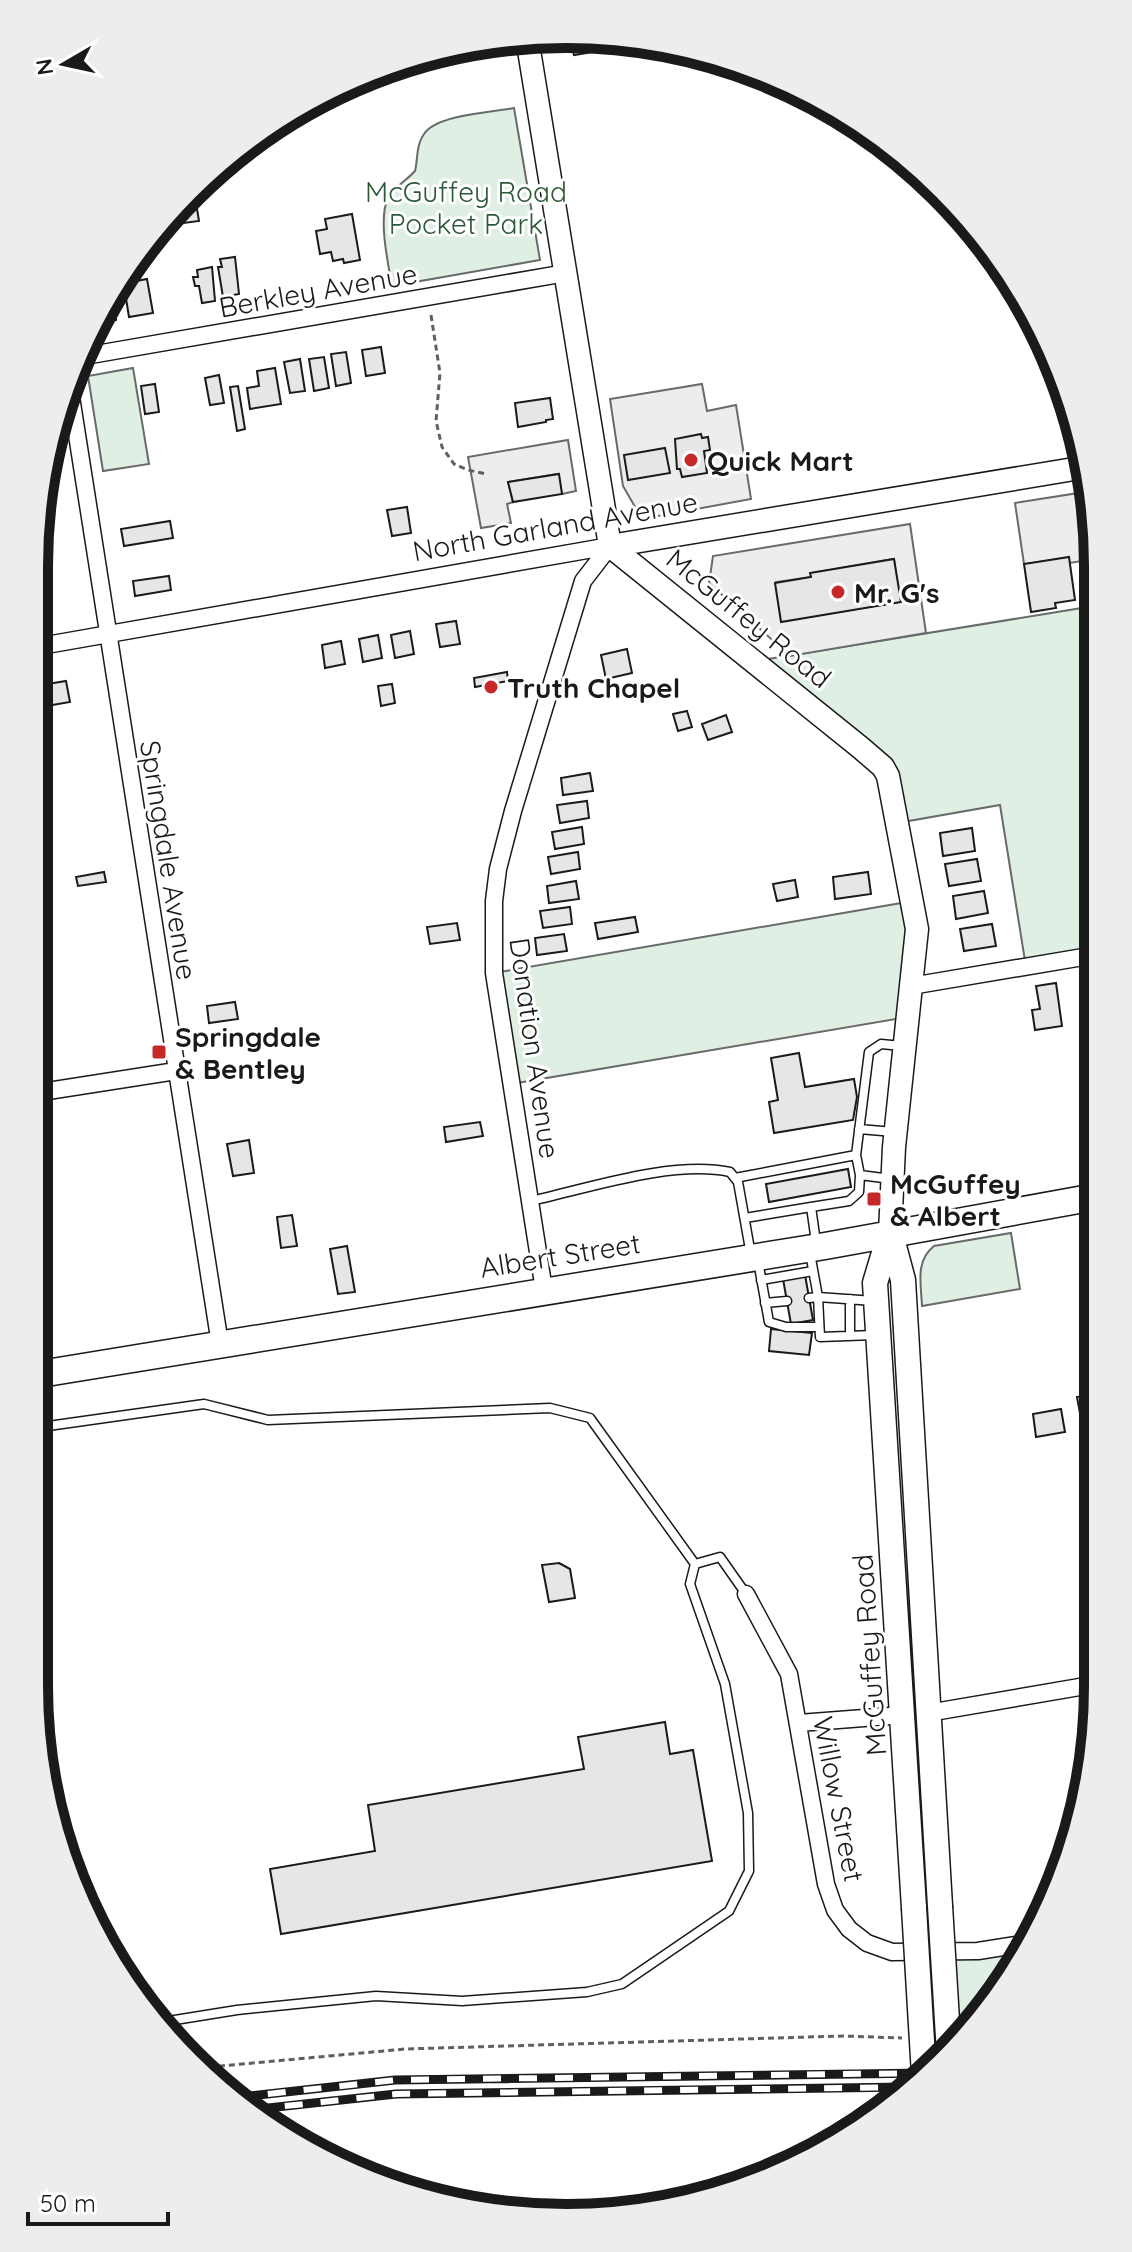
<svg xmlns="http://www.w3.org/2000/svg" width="1132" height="2252" viewBox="0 0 1132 2252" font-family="Quicksand,sans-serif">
  <rect width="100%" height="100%" fill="#fff"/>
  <path fill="#e0efe3" stroke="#6a6a6a" stroke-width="2" d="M514 108 540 260 392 286C388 263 378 218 388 198 395 186 406 181 415 171 418 159 416 145 424 134 436 115 492 112 514 108Z
    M133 368 149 464 103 471 88 376Z
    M1094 606 1095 955 1026 967 1000 805 897 823 888 776 756 661Z
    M913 901 908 1017 511 1084 494 973Z
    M1011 1233 1020 1289 922 1306C921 1284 915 1261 934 1246Z
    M1028 1943 943 2062 924 2075 916 1952Z"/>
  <path fill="#ededed" stroke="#6a6a6a" stroke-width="2" fill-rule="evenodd" d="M702 384 707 411 736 405 751 499 642 519 623 486 610 399Z
    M568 440 576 491 562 494 558 474 508 482 513 502 507 504 511 523 481 528 468 457Z
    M1085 492 1094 559 1070 563 1068 558 1024 564 1015 503Z
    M910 524 926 633 790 656 709 583 713 556ZM894 559 900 602 782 621 776 582 811 577V573Z"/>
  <path fill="#e6e6e6" stroke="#1a1a1a" stroke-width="2" d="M600 35 609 36 611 49 574 55 570 36Z
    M196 203 199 221 184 223 181 205Z
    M352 214 360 260 344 263 343 259 333 261 331 252 320 254 316 231 327 229 325 219Z
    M235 257 239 294 223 297 218 267H222L220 259Z
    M212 267 215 301 202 303 199 286H195L193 277H198L197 270Z
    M135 278 136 281 147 279 153 313 129 317 123 280Z
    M112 294 116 320 93 324Z
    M381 347 385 373 366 376 362 350Z
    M346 352 351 383 336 386 331 354Z
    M324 357 329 388 314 391 309 359Z
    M300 359 305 391 290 393 284 362Z
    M275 368 281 404 250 409 247 388 259 386 257 371Z
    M219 375 224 403 210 405 205 378Z
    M155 384 159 412 145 414 141 386Z
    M238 386 245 429 237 431 230 387Z
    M550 398 553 419 546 420V422L518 427 515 403Z
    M701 434 702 438 708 437 710 450 704 451 707 473 682 477 680 469H677L675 439Z
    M665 448 670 473 628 480 624 455Z
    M559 474 562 494 513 502 508 482Z
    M407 507 411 533 392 536 387 510Z
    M170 521 173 538 124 546 121 529Z
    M1069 557 1075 600 1055 603 1056 608 1031 612 1024 564Z
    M894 559 901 602 781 622 775 583 811 577 810 573Z
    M169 576 171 590 135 596 133 581Z
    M456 621 460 644 440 647 436 624Z
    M410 631 414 654 395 658 391 635Z
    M378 635 382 658 363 662 359 639Z
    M341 641 345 664 325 668 322 645Z
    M627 649 632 673 606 679 601 655Z
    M507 672 508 681 475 687 474 678Z
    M66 681 70 702 35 708V686Z
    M392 684 395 703 381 706 378 686Z
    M687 711 692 727 678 731 673 714Z
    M726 715 732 732 708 740 702 724Z
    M590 773 593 791 563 795 561 778Z
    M587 801 589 818 560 823 557 805Z
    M582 827 584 844 555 849 552 832Z
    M972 828 975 851 943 856 940 833Z
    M578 852 580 869 551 874 548 857Z
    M977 859 981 881 949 886 945 864Z
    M104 872 106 882 78 886 76 877Z
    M868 872 871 894 835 899 833 877Z
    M795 880 798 897 777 901 773 884Z
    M576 881 579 899 549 903 547 886Z
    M984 891 988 913 956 919 953 896Z
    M570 907 572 924 543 928 540 911Z
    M635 917 638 932 598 939 595 923Z
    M457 923 460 940 430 944 427 927Z
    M992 924 996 946 964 951 960 929Z
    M564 934 567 951 537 955 535 938Z
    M1056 983 1062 1026 1035 1030 1032 1010 1040 1009 1036 986Z
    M235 1002 238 1019 209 1023 207 1006Z
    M799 1053 805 1087 854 1079 857 1097 853 1120 774 1133 769 1102 778 1100 771 1058Z
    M480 1122 483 1136 446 1142 444 1127Z
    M249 1140 254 1173 233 1176 227 1144Z
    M848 1169 851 1187 769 1202 766 1184Z
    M292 1215 297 1246 281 1248 277 1217Z
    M347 1246 355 1292 338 1294 330 1249Z
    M805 1275 813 1320 791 1324 783 1279Z
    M771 1329 812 1333 809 1355 769 1351Z
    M1094 1394 1096 1421 1082 1424 1077 1397Z
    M1061 1409 1065 1432 1036 1437 1033 1414Z
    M559 1563 570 1569 575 1598 549 1602 542 1565Z
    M665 1722 670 1754 693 1750 712 1861 281 1934 270 1869 375 1851 368 1805 584 1769 578 1737Z"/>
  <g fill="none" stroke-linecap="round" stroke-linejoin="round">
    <defs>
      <path id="service" d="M859 1129 894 1132
        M856 1155 869 1052 881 1044 902 1046
        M860 1175 891 1179
        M735 1178 856 1155 860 1175 859 1192 849 1201 811 1207
        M531 1201C589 1188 672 1160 730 1172L738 1182 751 1255
        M745 1218 811 1207 816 1242
        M758 1261 769 1322 786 1327H819
        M761 1280 813 1271
        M809 1298 818 1297 810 1253
        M765 1303 787 1301
        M874 1335 820 1337 818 1297 874 1301
        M850 1336V1299
        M34 1428 204 1404 268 1420 550 1408 590 1418 695 1564
        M156 2023 237 2010 376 1996 462 2001 587 1992 622 1984 729 1911 749 1871 748 1813 725 1684 690 1584 695 1564 720 1557 746 1594"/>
      <path id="minor" d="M79 357 566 273
        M69 384 220 1344
        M35 647 610 546
        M911 986 1095 955
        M35 1093 176 1071
        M544 1290 494 973V901L498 869 513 811 583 581 610 546
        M746 1594 789 1674 826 1884 835 1910 849 1929 867 1943 892 1952 978 1951 1028 1943
        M928 1713 1097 1684
        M799 1723 903 1715"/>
      <path id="tertiary" d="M527 38 610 546 861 748 883 767 888 776 917 929 894 1147 890 1233
        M610 546 1086 467"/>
      <path id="secondary" d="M890 1233 875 1283 914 1908
        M891 1235 903 1280 940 1906"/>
      <path id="primary" d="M34 1375 825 1246 1095 1197"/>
    </defs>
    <use href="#service" stroke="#1a1a1a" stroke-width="11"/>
    <use href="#minor" stroke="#1a1a1a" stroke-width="19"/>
    <use href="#tertiary" stroke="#1a1a1a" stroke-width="25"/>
    <use href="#secondary" stroke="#1a1a1a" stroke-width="27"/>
    <use href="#primary" stroke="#1a1a1a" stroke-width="29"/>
    <path stroke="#5f5f5f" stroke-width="3" stroke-dasharray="6 4" stroke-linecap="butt" d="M431 315 440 373 436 421 442 447 454 464 468 470 486 474
      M199 2068 405 2049 843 2036 902 2038"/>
    <use href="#service" stroke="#fff" stroke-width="8"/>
    <use href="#minor" stroke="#fff" stroke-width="16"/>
    <use href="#tertiary" stroke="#fff" stroke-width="22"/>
    <use href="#secondary" stroke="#fff" stroke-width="24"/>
    <use href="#primary" stroke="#fff" stroke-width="26"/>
    <defs>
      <path id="rail" d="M232 2098 395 2080 927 2073
        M249 2110 396 2094 907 2087"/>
    </defs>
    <use href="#rail" stroke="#1a1a1a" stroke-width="9"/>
    <use href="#rail" stroke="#fff" stroke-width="6" stroke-dasharray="18" stroke-linecap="butt"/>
    <defs>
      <path id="secondary-bridge" d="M940 1906 949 2053
        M914 1908 924 2075"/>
    </defs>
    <use href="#secondary-bridge" stroke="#1a1a1a" stroke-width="27" stroke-linecap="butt"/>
    <use href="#secondary-bridge" stroke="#fff" stroke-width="24"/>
  </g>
  <g fill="#c62828" stroke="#fff" stroke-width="3">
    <circle cx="691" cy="460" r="8"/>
    <circle cx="838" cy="592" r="8"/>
    <circle cx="491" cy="687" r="8"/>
    <rect x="151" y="1044" width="16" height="16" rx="4"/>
    <rect x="866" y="1191" width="16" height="16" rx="4"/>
  </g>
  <g text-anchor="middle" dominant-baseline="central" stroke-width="6" stroke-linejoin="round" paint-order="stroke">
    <g font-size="28" fill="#2b5a34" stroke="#fff">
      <text x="466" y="191">McGuffey Road<tspan x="466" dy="32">Pocket Park</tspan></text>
    </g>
    <g font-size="28" fill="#1a1a1a" stroke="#fff">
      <text transform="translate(318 290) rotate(-10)">Berkley Avenue</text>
      <text transform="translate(555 526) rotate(-10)">North Garland Avenue</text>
      <text transform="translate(749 618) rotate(39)">McGuffey Road</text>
      <text transform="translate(169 860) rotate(81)">Springdale Avenue</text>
      <text transform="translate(535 1048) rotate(82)">Donation Avenue</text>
      <text transform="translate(560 1255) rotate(-9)">Albert Street</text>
      <text transform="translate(869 1655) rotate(-94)">McGuffey Road</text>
      <text transform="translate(839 1799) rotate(79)">Willow Street</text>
    </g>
    <g font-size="28" font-weight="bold" fill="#1a1a1a" stroke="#fff" text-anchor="start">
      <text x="707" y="460">Quick Mart</text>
      <text x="854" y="592">Mr. G's</text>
      <text x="507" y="687">Truth Chapel</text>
      <text x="175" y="1036">Springdale<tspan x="175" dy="32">&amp; Bentley</tspan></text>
      <text x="890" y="1183">McGuffey<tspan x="890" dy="32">&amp; Albert</tspan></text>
    </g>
  </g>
  <path d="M0 0H1132V2252H0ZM566 48H566A518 518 0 0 1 1084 566V1686A518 518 0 0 1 566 2204H566A518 518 0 0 1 48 1686V566A518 518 0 0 1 566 48Z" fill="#ededed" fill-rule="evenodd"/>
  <path fill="none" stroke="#1a1a1a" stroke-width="10" d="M566 48H566A518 518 0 0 1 1084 566V1686A518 518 0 0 1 566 2204H566A518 518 0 0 1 48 1686V566A518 518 0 0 1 566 48Z"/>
  <g transform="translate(64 64) rotate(261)" stroke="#ffffff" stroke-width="6" paint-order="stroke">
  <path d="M0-6L14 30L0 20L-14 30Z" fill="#1a1a1a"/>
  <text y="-12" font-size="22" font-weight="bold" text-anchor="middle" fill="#1a1a1a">N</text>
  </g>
  <path d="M28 2212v12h140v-12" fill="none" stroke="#1a1a1a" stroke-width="4"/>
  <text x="40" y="2212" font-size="24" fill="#1a1a1a" stroke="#ffffff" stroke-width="6" paint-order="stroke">50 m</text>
</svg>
